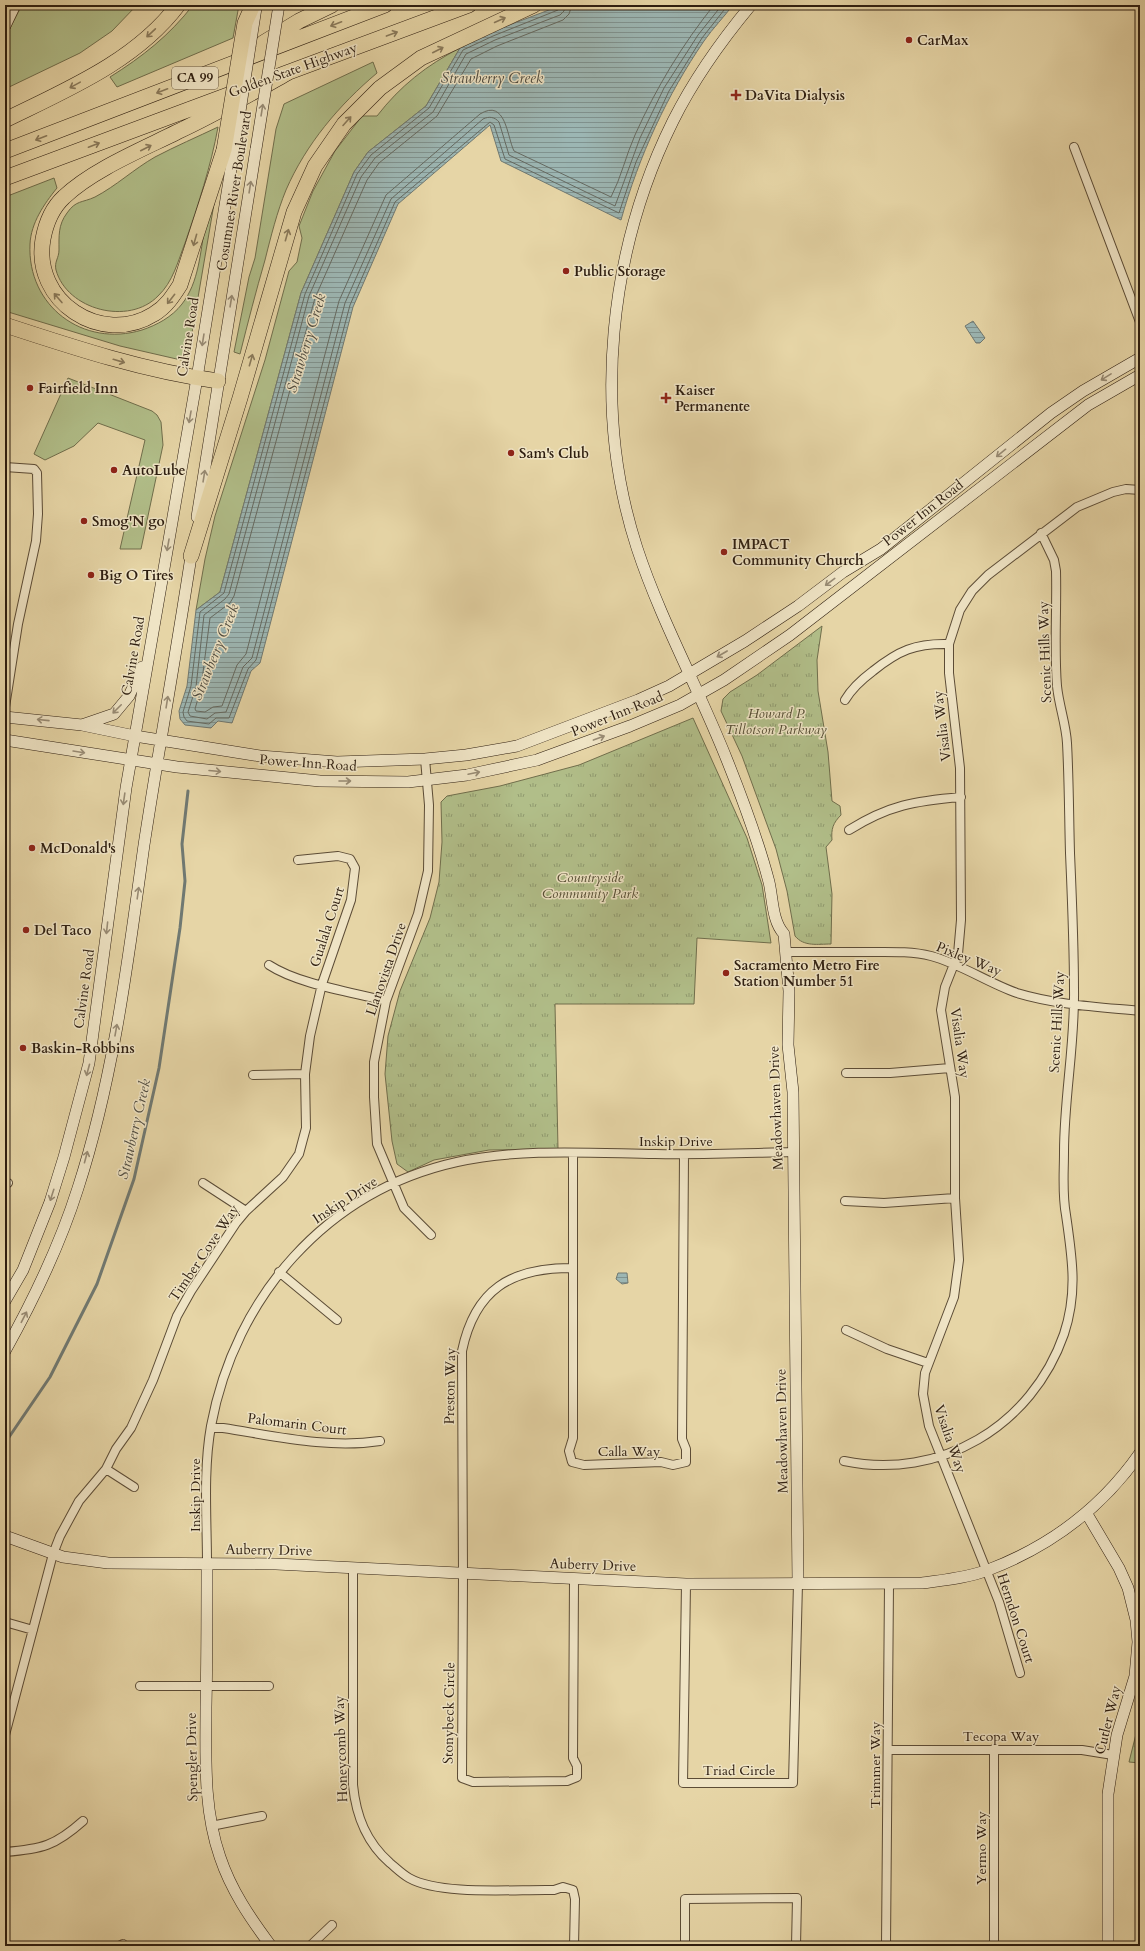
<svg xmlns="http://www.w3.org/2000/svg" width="1145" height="1951" viewBox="0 0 1145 1951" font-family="Cardo,serif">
  <defs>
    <pattern id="park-tufts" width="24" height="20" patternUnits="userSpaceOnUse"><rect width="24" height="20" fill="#b1be89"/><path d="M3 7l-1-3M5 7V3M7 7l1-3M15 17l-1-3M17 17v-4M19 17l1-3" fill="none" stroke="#909a6f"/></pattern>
    <pattern id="water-rules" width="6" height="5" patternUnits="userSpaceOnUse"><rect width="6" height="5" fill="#9cb6b3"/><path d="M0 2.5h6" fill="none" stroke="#809390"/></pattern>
  </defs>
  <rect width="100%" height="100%" fill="#e6d5a6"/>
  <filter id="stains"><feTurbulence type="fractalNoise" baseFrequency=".005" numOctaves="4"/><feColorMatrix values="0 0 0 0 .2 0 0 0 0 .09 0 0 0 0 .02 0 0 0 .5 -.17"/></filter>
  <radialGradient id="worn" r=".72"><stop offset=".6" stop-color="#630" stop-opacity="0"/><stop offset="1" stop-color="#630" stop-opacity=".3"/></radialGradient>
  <path fill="#b1be89" stroke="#706e4c" d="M22 5H137L112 31 80 53 5 89V38Z
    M193 5H239L233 38 117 87 110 77C142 57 170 35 193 5Z
    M460 48 426 106 368 152 354 172 301 293 220 592 196 610 205 559 215 516 265 360 289 271 297 262 302 238 299 226 313 191 335 151 362 116H377C400 86 427 65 460 48Z
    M373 62 377 73C339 105 306 144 286 190 277 212 271 236 265 260 256 291 248 322 240 354L234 352 249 277 255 258 276 129 284 104Z
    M218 127C211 166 198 205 185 243 178 261 173 282 158 296 129 326 67 310 56 270 54 262 59 258 59 250 59 236 58 225 67 213 76 200 82 203 95 197 116 186 134 169 155 157 176 146 197 137 218 127Z
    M54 178 57 188C44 204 31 223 30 244 27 306 83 348 142 330 157 325 172 317 182 304 199 282 200 253 205 227 207 219 211 211 214 204L188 356 186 359 181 360 120 346 5 311V197Z
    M68 378 152 411 157 415 161 422 163 445 141 549H120L145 440 98 423 74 446 45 460 34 454Z"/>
  <path fill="url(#park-tufts)" stroke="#706e4c" d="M822 626 817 660 818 691 828 752 832 801 840 806 841 815C833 823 831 829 832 840L826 847 832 894 831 944C818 944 804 947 795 936L787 891 776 849 742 756 721 711 723 699 730 692 757 675Z
    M693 718 747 838 762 885 771 943 697 938 694 1004H555L558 1149 489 1150 434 1160 408 1172 397 1164 392 1141 385 1074 388 1036 400 991 430 918 439 882 442 842 441 802 447 796 500 786 579 765Z
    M1140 1718V1763L1129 1762Z"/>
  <path fill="url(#water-rules)" stroke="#707972" d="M562 5H733C724 17 713 28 704 41 667 95 639 156 621 220L501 161 490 125 398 204 353 307 260 663 251 671 232 723 218 721 211 728 185 725 180 719 179 711 187 686 196 610 220 592 301 293 354 172 368 152 426 106 460 48 491 32Z
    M973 321 985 338 980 343H976L965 326Z
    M618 1273H627L628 1283 622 1284 616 1279Z"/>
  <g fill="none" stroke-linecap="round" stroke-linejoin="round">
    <path stroke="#656a62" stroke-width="1" d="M560 5 558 10 493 36 463 50 429 108 371 155 357 174 305 294 224 593 200 612 191 686 183 712 184 717 187 721 209 724 216 718H229L248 669 256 660 350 305 395 202 490 122 494 125 505 159 619 213 636 162 669 91 702 38 728 5
      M565 5 564 11 560 15 495 40 466 54 433 112 375 158 361 177 309 296 229 594 225 599 204 615 196 687 188 712 190 716 207 719 215 713 226 712 243 667 252 658 345 303 391 199 483 119C489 116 495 117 499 122L509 155 615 206 640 138 664 88 698 35 722 5
      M572 5 569 14 563 20 497 46 471 59 437 116 379 163 367 180 315 298 234 596 230 603 210 618 201 688 195 709 196 711 205 712 213 707 222 706 237 665 246 654 339 301 386 195 480 114C506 98 507 137 514 151L611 197C621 178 626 155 635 135 656 88 682 45 714 5"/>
    <path stroke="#707972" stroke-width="3" d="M5 1443 50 1377 97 1284 134 1179 159 1068 180 928 185 881 182 844 188 791"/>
    <defs>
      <path id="street" d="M1074 147 1140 322
        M5 467 34 469 37 473 38 514 36 541 18 624 5 707
        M845 700C852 688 861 680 873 671 898 651 915 643 949 644
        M425 759 429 805 428 871 418 914 386 1001 374 1062V1097L377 1144 404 1208 431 1235
        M849 830C889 805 915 801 961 797
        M786 952C813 952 840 952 868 952 889 952 911 951 931 956 961 964 988 983 1017 993 1057 1005 1099 1007 1140 1011
        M269 965C298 984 351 992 386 1001
        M846 1073H890L950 1068
        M253 1075 305 1074
        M573 1153V1438L569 1451 572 1462 584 1465 661 1462 673 1465 686 1462V1449L682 1439 684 1155
        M5 1182 8 1183
        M203 1183 246 1211
        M845 1201 884 1203 955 1198
        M571 1268C511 1268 475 1289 462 1351L463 1574 462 1778 473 1782 567 1781 577 1777V1766L573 1758 574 1580
        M279 1272 337 1320
        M846 1330 887 1349 928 1363
        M211 1428H223C275 1436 328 1449 380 1441
        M844 1461C940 1481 1032 1426 1064 1334 1078 1292 1072 1257 1066 1215 1062 1194 1064 1173 1064 1152 1064 1098 1075 1044 1074 990 1074 944 1072 899 1070 853 1069 817 1069 780 1067 743 1066 724 1059 706 1057 686 1054 649 1057 609 1056 571L1054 560 1041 533
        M106 1469 134 1487
        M207 1564C207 1519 203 1471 211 1426 235 1297 326 1191 457 1162 521 1148 590 1153 655 1154 701 1155 747 1153 793 1152
        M353 1567V1785C356 1816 366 1842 390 1863 396 1868 402 1874 409 1878 441 1896 516 1889 554 1890L563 1887 573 1890 575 1899 574 1946
        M686 1584 683 1783H793L798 1583
        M5 1622 33 1630
        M1020 1673 999 1602 929 1426 923 1394 925 1373 954 1297 959 1260 955 1198V1097L941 1010 945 987 958 954 961 920 960 768 949 673V644L960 610 972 591 988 575 1077 507 1113 492 1126 489 1140 490
        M140 1686H269
        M5 1735 53 1554 60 1536 79 1501 106 1469 116 1449 131 1428 153 1380 177 1316 191 1291 236 1223 246 1211 283 1177 299 1154 306 1128 305 1074 310 1036 322 984 351 900 355 868 350 859 338 856 298 860
        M994 1749V1946
        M888 1750H1082L1113 1755
        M211 1826 262 1816
        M5 1852C42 1849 55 1846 83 1821
        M119 1946 123 1944
        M310 1946 332 1925
        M685 1946V1899L797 1898 796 1946
        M886 1946 889 1585"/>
      <path id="secondary" d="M751 5C721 41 694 79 673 121 609 250 592 410 637 548 661 621 699 689 727 760 743 800 758 840 769 882 773 899 772 921 784 934L789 991 788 1045 793 1092 798 1583
        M5 26 15 5
        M197 517 256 149
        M5 717 82 725 135 736 260 756 337 762 425 759 466 755 517 746 638 700 669 686 745 641 798 606 843 572 881 549 1051 413 1083 391 1140 358
        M82 725 114 714 129 696 142 667
        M5 740 177 767 320 781 408 782 467 775 537 760 630 726 680 705 724 680 790 635 1088 405 1140 375
        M5 1301 23 1270 50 1202 64 1157 89 1063 126 788 197 378 234 150
        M5 1351C34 1299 60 1245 78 1188 114 1077 128 960 144 845 159 747 177 649 192 550
        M1087 1514 1119 1568 1128 1588 1136 1620 1138 1642 1135 1676 1117 1735 1108 1794V1946
        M5 1536 63 1557 108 1563 276 1564 686 1584 922 1583C943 1580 967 1578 988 1570 1051 1546 1101 1509 1140 1453
        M207 1564C207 1611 207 1659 206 1707 206 1757 203 1808 220 1857 231 1890 250 1918 271 1946"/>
      <path id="highway" d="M263 43 299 21 332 5
        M281 75 469 5
        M5 120C66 90 136 61 178 5
        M224 150 180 285C173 296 166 307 154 314 101 347 32 301 43 239 46 223 52 208 64 197 92 170 143 149 177 132 216 114 252 93 289 72
        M5 151 385 5
        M5 178 244 89
        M5 325C75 348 145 371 218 381
        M191 556 240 398 294 212 315 166 344 124 380 88 421 58 534 5"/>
    </defs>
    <use href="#street" stroke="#5c4c36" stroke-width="10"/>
    <use href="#secondary" stroke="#2e1e10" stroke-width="12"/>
    <use href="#highway" stroke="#2e1e10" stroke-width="16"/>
    <use href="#street" stroke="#efe4c5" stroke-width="8"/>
    <use href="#secondary" stroke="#efe4c5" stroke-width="11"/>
    <use href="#highway" stroke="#e6d5a6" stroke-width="15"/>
    <defs>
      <path id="secondary-bridge" d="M256 149 279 5
        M234 150 256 8"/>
      <path id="highway-bridge" d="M224 150 245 23 253 5"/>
    </defs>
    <use href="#secondary-bridge" stroke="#2e1e10" stroke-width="12" stroke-linecap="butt"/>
    <use href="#highway-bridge" stroke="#2e1e10" stroke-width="16" stroke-linecap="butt"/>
    <use href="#secondary-bridge" stroke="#efe4c5" stroke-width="11"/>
    <use href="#highway-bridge" stroke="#e6d5a6" stroke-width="15"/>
  </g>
  <defs><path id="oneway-shaft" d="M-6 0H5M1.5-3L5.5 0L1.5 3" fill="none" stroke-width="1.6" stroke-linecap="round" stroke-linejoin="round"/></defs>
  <g stroke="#8a7a5b">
    <use href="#oneway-shaft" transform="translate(500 20) rotate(-24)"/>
    <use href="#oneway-shaft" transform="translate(336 24) rotate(159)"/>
    <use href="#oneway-shaft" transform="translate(151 33) rotate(137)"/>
    <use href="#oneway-shaft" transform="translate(392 34) rotate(-20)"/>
    <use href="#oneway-shaft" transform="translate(438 50) rotate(-27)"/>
    <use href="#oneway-shaft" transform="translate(75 85) rotate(151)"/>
    <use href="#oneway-shaft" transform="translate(162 91) rotate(159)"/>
    <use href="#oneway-shaft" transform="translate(347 121) rotate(-48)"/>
    <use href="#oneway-shaft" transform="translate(41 138) rotate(159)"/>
    <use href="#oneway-shaft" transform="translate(94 145) rotate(-21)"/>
    <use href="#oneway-shaft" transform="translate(146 148) rotate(-27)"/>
    <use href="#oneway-shaft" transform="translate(287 235) rotate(-74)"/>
    <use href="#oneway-shaft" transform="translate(195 240) rotate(106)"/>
    <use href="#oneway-shaft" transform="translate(58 298) rotate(-131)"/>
    <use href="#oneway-shaft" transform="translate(171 299) rotate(128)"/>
    <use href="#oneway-shaft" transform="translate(251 360) rotate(-74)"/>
    <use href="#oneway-shaft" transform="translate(119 361) rotate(16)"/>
  </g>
  <g stroke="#988b74">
    <use href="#oneway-shaft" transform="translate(262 110) rotate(-81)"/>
    <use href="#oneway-shaft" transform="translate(250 187) rotate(-81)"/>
    <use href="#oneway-shaft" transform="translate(231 301) rotate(-81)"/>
    <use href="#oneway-shaft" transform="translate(203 340) rotate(99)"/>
    <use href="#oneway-shaft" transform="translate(1106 377) rotate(148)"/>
    <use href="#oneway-shaft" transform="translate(190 417) rotate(100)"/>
    <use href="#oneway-shaft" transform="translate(1001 453) rotate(141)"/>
    <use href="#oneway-shaft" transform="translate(204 476) rotate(-81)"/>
    <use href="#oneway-shaft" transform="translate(168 545) rotate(100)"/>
    <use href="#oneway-shaft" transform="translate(830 582) rotate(143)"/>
    <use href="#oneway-shaft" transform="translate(722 654) rotate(150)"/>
    <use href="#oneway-shaft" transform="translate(167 702) rotate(-81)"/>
    <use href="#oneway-shaft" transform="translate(117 709) rotate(135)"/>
    <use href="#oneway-shaft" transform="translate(43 720) rotate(-174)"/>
    <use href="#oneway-shaft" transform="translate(599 738) rotate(-20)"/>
    <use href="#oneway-shaft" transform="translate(79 752) rotate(9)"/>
    <use href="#oneway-shaft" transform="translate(215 771) rotate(5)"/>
    <use href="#oneway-shaft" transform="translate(474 773) rotate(-12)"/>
    <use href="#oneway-shaft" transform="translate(345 781)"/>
    <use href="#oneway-shaft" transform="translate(124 799) rotate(98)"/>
    <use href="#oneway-shaft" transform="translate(138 893) rotate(-82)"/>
    <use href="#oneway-shaft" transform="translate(107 928) rotate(96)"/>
    <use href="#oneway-shaft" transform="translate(116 1030) rotate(-80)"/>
    <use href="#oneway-shaft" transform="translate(88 1070) rotate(105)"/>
    <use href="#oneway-shaft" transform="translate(86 1157) rotate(-75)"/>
    <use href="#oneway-shaft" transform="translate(52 1195) rotate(108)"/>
    <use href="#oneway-shaft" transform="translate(24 1317) rotate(-63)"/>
  </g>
  <g fill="#8f2418" stroke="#efe4c5" stroke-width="1.5">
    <circle cx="909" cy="40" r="4"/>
    <path d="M734 89h4v4h4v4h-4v4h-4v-4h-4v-4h4z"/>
    <circle cx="566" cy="271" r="4"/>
    <circle cx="30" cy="388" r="4"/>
    <path d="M664 392h4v4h4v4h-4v4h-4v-4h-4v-4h4z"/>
    <circle cx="511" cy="453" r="4"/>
    <circle cx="114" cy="470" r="4"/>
    <circle cx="84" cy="521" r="4"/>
    <circle cx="724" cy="552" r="4"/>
    <circle cx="91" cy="575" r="4"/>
    <circle cx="32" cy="848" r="4"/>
    <circle cx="26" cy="930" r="4"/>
    <circle cx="726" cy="973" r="4"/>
    <circle cx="23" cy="1048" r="4"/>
  </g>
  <g text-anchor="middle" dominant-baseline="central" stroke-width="3" stroke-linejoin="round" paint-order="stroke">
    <rect fill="#efe4c5" stroke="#685946" stroke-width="1" x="172" y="67" width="46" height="22" rx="3"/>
    <g font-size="13" font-weight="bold" fill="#2e1e10">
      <text x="195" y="78">CA 99</text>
    </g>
    <g font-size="14" font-weight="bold" fill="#2e1e10" stroke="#efe4c5" text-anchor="start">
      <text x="917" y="40">CarMax</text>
      <text x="745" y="95">DaVita Dialysis</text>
      <text x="574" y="271">Public Storage</text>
      <text x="38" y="388">Fairfield Inn</text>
      <text x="675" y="390">Kaiser<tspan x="675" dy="16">Permanente</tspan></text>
      <text x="519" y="453">Sam's Club</text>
      <text x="122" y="470">AutoLube</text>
      <text x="92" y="521">Smog'N go</text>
      <text x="732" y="544">IMPACT<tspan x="732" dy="16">Community Church</tspan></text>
      <text x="99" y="575">Big O Tires</text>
      <text x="40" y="848">McDonald's</text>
      <text x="34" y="930">Del Taco</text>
      <text x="734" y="965">Sacramento Metro Fire<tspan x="734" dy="16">Station Number 51</tspan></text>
      <text x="31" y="1048">Baskin-Robbins</text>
    </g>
    <g font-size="14" fill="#2e1e10" stroke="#efe4c5">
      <text transform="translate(293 70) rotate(-20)">Golden State Highway</text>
      <text transform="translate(234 191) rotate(-81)">Cosumnes River Boulevard</text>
      <text transform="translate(188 337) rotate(-81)">Calvine Road</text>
      <text transform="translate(923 513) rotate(-38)">Power Inn Road</text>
      <text transform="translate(1045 652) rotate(-92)">Scenic Hills Way</text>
      <text transform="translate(133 656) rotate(-80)">Calvine Road</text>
      <text transform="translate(617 714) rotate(-22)">Power Inn Road</text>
      <text transform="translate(942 726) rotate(-97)">Visalia Way</text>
      <text transform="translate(308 763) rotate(4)">Power Inn Road</text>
      <text transform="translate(327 927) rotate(-72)">Gualala Court</text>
      <text transform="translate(969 959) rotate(22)">Pixley Way</text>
      <text transform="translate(386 969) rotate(-71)">Llanovista Drive</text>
      <text transform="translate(84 989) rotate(-82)">Calvine Road</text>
      <text transform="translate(1057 1022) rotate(-87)">Scenic Hills Way</text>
      <text transform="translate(960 1043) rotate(82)">Visalia Way</text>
      <text transform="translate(776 1108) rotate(-92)">Meadowhaven Drive</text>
      <text x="676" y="1141">Inskip Drive</text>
      <text transform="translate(345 1200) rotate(-33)">Inskip Drive</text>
      <text transform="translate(204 1253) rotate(-56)">Timber Cove Way</text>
      <text transform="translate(450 1386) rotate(-89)">Preston Way</text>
      <text transform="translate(297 1424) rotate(7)">Palomarin Court</text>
      <text transform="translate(782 1431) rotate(-91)">Meadowhaven Drive</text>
      <text transform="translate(950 1439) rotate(71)">Visalia Way</text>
      <text x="629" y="1451">Calla Way</text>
      <text transform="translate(195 1495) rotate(-90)">Inskip Drive</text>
      <text transform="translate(269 1550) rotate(1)">Auberry Drive</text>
      <text transform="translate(593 1565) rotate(2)">Auberry Drive</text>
      <text transform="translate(1016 1618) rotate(72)">Herndon Court</text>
      <text transform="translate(449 1713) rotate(-89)">Stonybeck Circle</text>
      <text transform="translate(1108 1720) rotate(-76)">Cutler Way</text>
      <text x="1001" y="1736">Tecopa Way</text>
      <text transform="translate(341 1749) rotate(-92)">Honeycomb Way</text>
      <text transform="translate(192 1757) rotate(-91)">Spengler Drive</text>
      <text transform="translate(875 1765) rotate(-90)">Trimmer Way</text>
      <text x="739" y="1770">Triad Circle</text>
      <text transform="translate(981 1848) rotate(-90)">Yermo Way</text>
    </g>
    <g font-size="14" font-style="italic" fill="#554e34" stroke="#efe4c5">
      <text x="776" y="713">Howard P.<tspan x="776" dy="16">Tillotson Parkway</tspan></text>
      <text x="590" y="877">Countryside<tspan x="590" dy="16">Community Park</tspan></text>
    </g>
    <g font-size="15" font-style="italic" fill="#4f4c41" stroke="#efe4c5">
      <text x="492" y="78">Strawberry Creek</text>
      <text transform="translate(306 343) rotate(-73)">Strawberry Creek</text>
      <text transform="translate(215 652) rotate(-68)">Strawberry Creek</text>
      <text transform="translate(134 1129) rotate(-77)">Strawberry Creek</text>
    </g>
  </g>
  <rect width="1145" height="1951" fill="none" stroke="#e6d5a6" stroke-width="20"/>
  <rect x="6" y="6" width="1133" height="1939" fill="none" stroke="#2e1e10" stroke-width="2"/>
  <rect x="10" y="10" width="1125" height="1931" fill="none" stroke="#2e1e10"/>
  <rect width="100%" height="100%" filter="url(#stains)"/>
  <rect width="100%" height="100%" fill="url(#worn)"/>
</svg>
